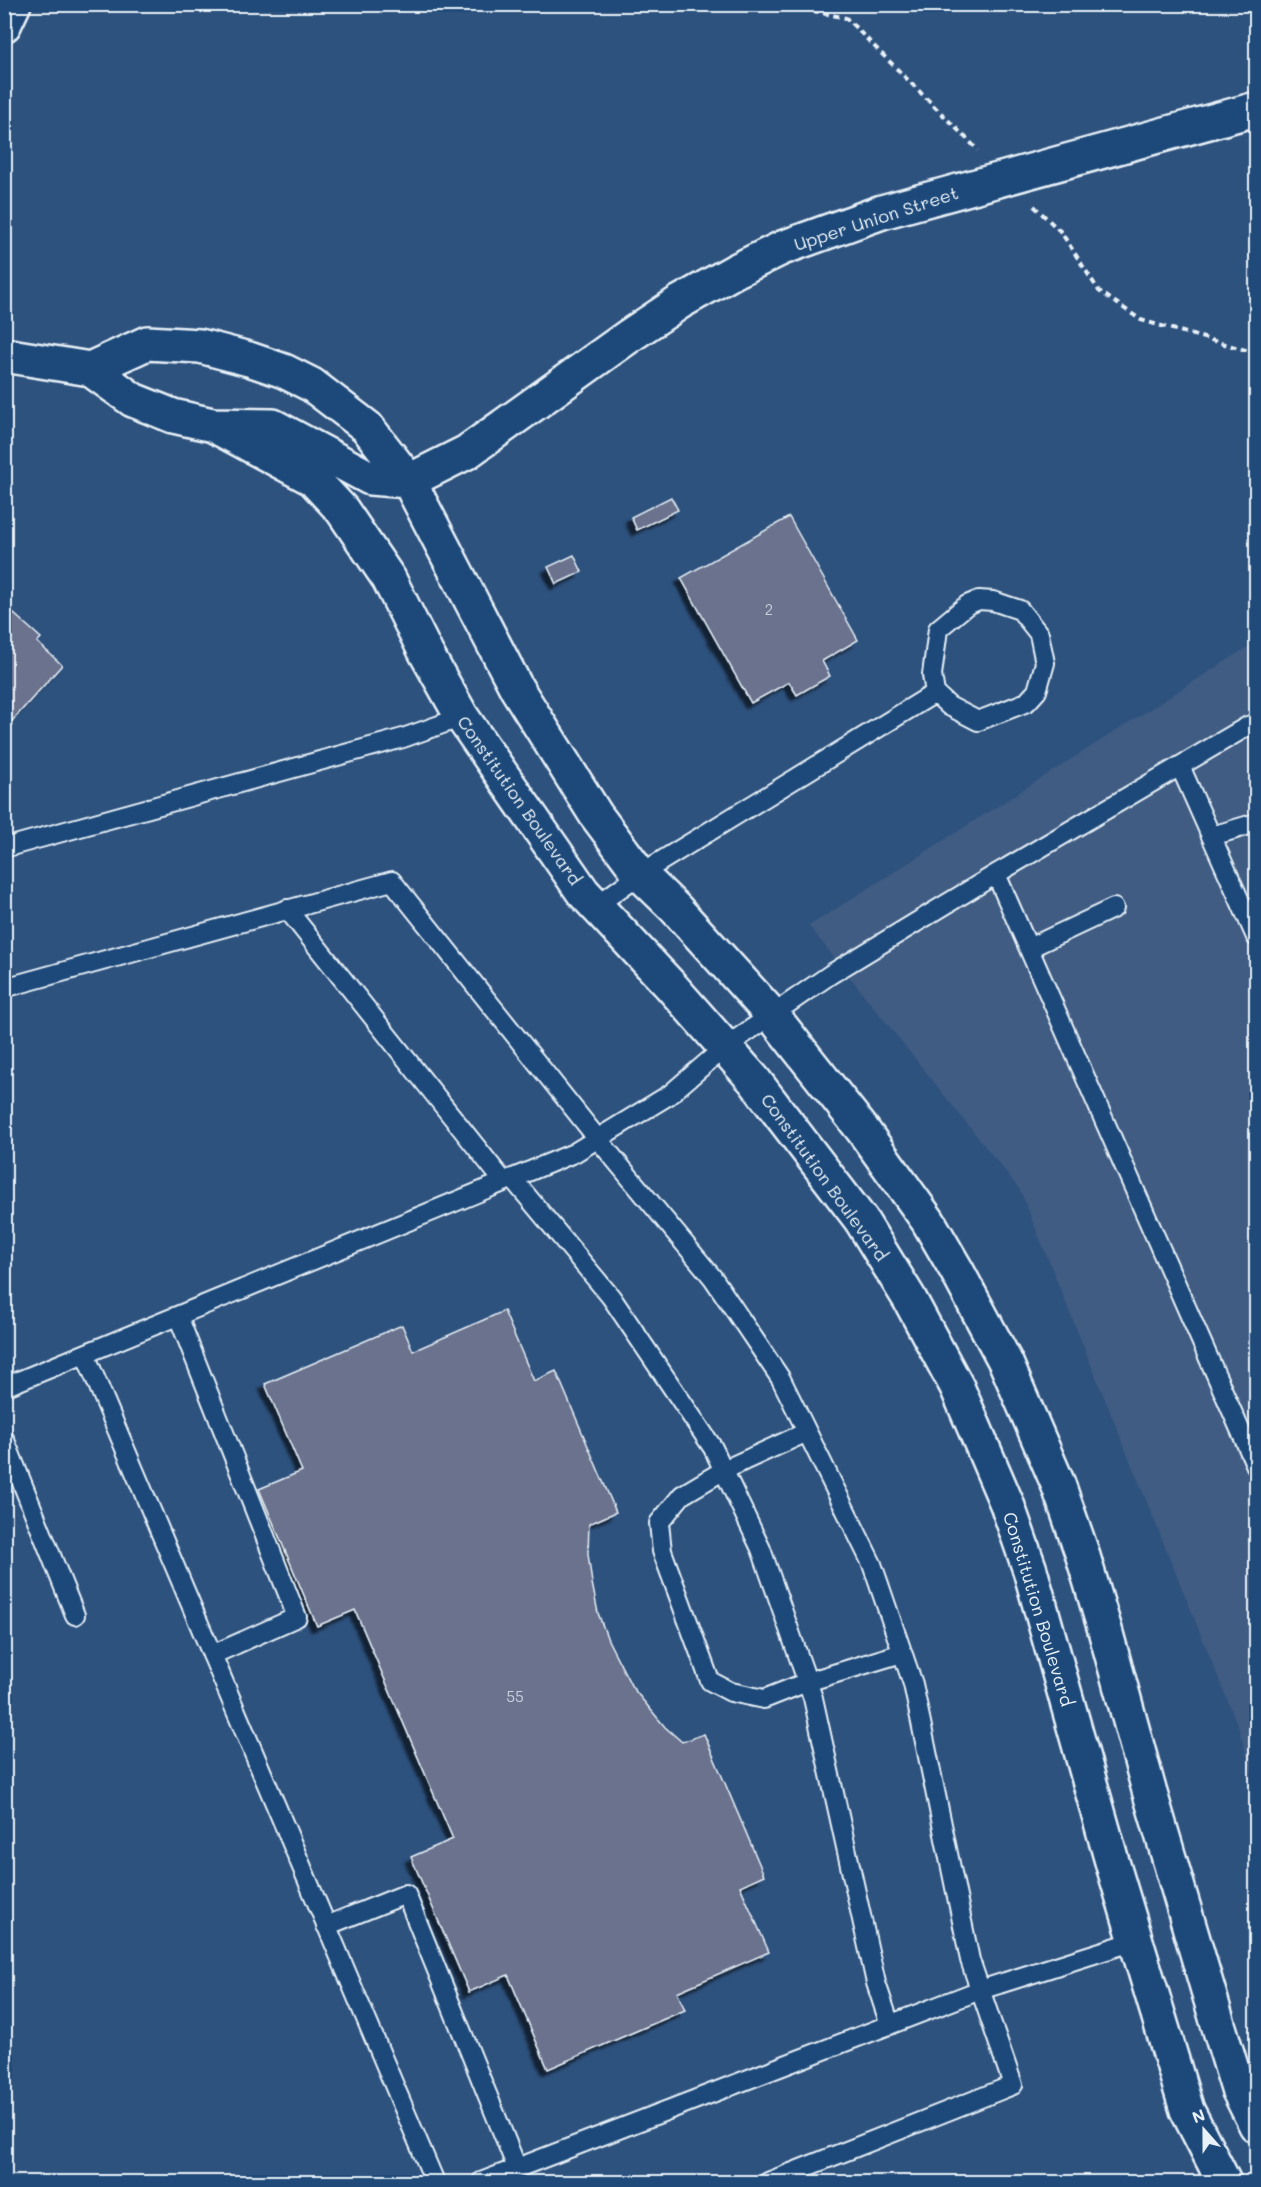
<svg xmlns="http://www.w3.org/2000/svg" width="1261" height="2187" viewBox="0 0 1261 2187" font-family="Mali,sans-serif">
  <defs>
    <filter id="shadow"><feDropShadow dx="-5.5" dy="5.5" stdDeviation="1.5" flood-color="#0009"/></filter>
  </defs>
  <rect width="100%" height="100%" fill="#2e527e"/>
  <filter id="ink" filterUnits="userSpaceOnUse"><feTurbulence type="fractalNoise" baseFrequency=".0167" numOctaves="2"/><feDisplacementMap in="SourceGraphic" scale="12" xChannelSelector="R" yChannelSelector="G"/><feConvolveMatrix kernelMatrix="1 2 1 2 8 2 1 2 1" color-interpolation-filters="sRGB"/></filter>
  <g filter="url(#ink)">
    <path fill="#405c83" d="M1248 647 1256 650V1787L1238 1726 1020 1190 809 926Z"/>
    <path fill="#6b728e" stroke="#e8f1f8" stroke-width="1.5" filter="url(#shadow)" d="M671 497 678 510 637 530 631 517Z
      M789 517 858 640 822 661 830 676 797 695 789 682 751 703 681 578Z
      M574 555 582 572 556 584 548 567Z
      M4 605 41 638 37 642 62 665 12 721 4 714Z
      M504 1311 534 1381 556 1371 616 1512 589 1524 588 1554 592 1583 598 1613 608 1640 632 1687 665 1727 682 1742 704 1734 764 1875 740 1886 769 1952 677 1992 685 2010 548 2069 508 1975 469 1992 411 1857 453 1839 355 1610 317 1626 259 1489 302 1471 265 1384 402 1325 413 1351Z"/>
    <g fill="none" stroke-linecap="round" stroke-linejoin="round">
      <defs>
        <path id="lane" d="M1180 766 1256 937
          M1212 836 1256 823
          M4 848 403 738 462 717
          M996 874 1256 1466
          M597 905 640 874 935 693 949 706 978 721 1027 702 1037 691 1045 663 1039 634 1020 610 993 601 979 600 967 605 938 629 932 675 935 693
          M287 909 504 1182
          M1029 948 1114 908
          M4 988 392 881 597 1138 713 1278 781 1379 872 1564 913 1684 970 1960 1013 2085 768 2182
          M512 1178 611 1297 713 1448 761 1549 813 1698 876 1983 890 2025
          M178 1316 297 1617 212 1655
          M85 1354 435 2182
          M4 1387 574 1153 669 1095 725 1047 831 974 996 874 1248 726 1256 723
          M807 1432 724 1470 682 1495 659 1523 662 1551 710 1681 731 1692 764 1699 807 1682 902 1653
          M4 1438 75 1615
          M326 1926 406 1894 517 2168
          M481 2182 980 1990 1135 1941"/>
        <path id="street" d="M4 355 90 369 133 400 173 416 213 425 273 426 370 478 409 481 467 452 629 336 680 302 735 271 782 248 882 212 1256 109
          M90 369 147 343 200 346 249 359 284 371 312 385 367 427 409 481 517 689 596 815 640 874 676 909 772 1015 862 1129 928 1221 957 1271 1006 1363 1058 1484 1082 1553 1105 1630 1149 1790 1218 2024 1238 2089 1256 2125
          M213 425 313 479 342 510 389 579 426 653 462 717 583 892 671 986 754 1080 861 1220 909 1298 957 1387 1007 1504 1030 1570 1113 1865 1187 2110 1224 2182"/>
        <path id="secondary" d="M4 25 14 4"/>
      </defs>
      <use href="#lane" stroke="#e8f1f8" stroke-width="22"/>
      <use href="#street" stroke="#e8f1f8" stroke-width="38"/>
      <use href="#secondary" stroke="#e8f1f8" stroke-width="38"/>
      <path stroke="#e8f1f8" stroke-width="4" stroke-dasharray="6 4.5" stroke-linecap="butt" d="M782 4 846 18 978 150
        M1034 206 1061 232 1099 291 1141 320 1256 353"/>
      <use href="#lane" stroke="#1f4a7a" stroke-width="18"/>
      <use href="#street" stroke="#1f4a7a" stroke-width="33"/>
      <use href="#secondary" stroke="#1f4a7a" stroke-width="33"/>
    </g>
  </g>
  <g text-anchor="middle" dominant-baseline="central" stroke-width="4.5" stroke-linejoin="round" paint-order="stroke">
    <g font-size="15" fill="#c9d1de">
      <text x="769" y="609">2</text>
      <text x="515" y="1696">55</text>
    </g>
    <g font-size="18" fill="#e8f1f8" stroke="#1f4a7a">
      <text transform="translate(876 218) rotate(-18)">Upper Union Street</text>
      <text transform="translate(520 800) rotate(55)">Constitution Boulevard</text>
      <text transform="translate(825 1177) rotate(54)">Constitution Boulevard</text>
      <text transform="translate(1039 1609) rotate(73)">Constitution Boulevard</text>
    </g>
  </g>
  <rect width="1261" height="2187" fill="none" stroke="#1f4a7a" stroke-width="24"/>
  <rect x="12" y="12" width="1237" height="2163" fill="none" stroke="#e8f1f8" stroke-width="2" filter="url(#ink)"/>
  <g transform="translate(1204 2130) rotate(339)" stroke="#1f4a7a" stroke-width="4.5" paint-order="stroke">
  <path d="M0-4.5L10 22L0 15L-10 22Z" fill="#e8f1f8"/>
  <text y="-9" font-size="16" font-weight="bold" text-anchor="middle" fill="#e8f1f8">N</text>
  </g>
</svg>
